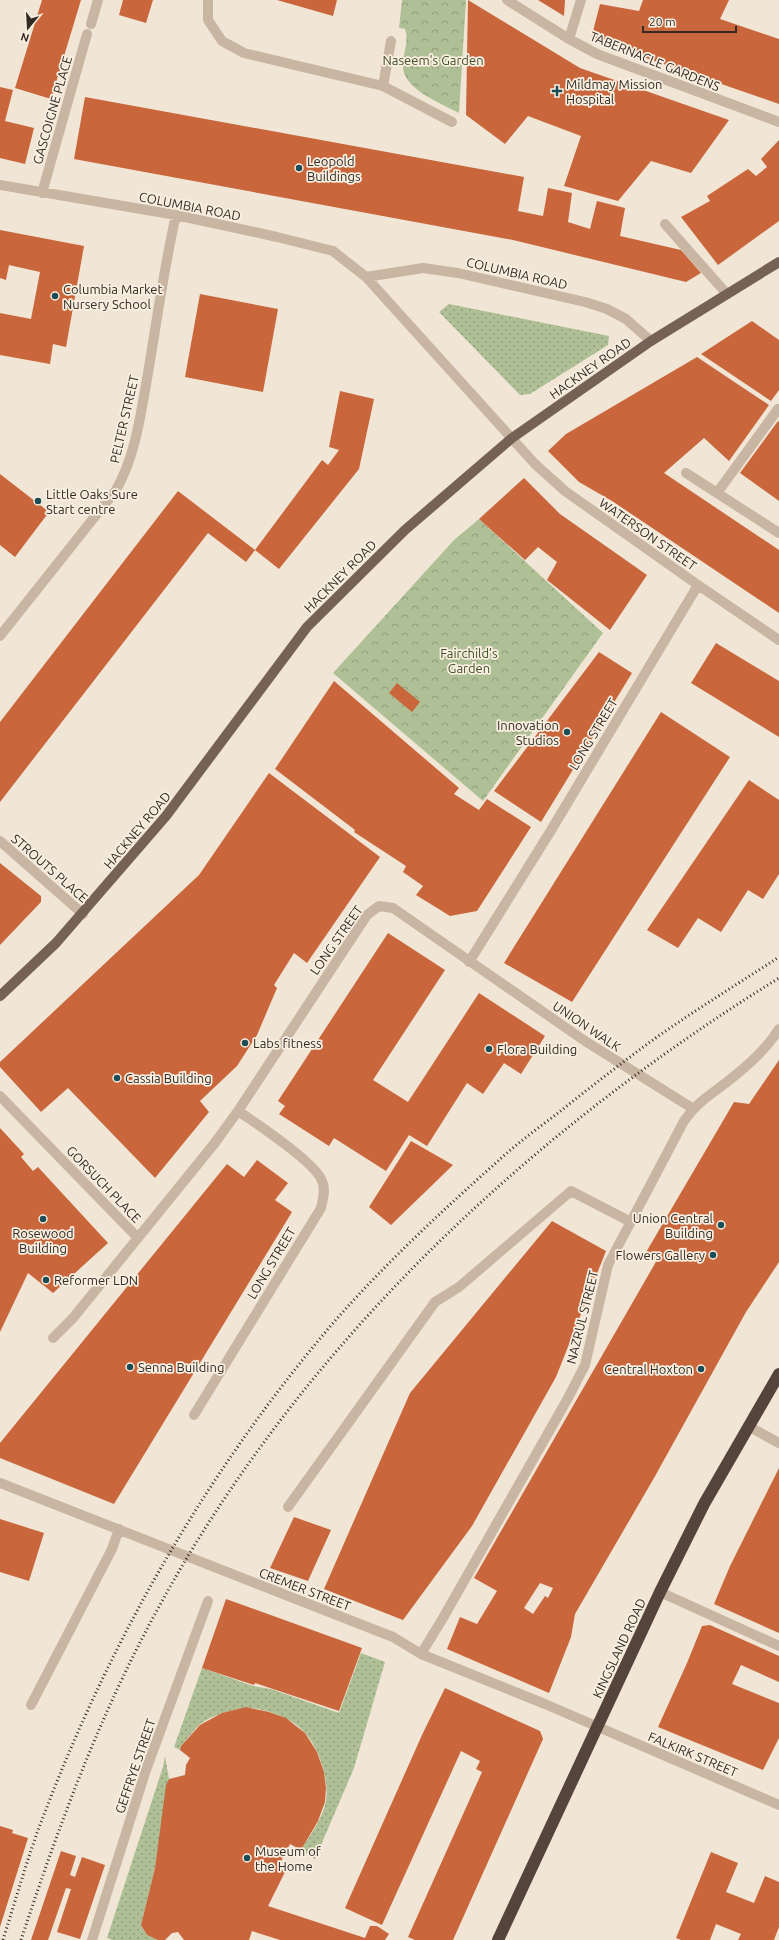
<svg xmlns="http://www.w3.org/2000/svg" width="779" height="1940" viewBox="0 0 779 1940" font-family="Ubuntu,sans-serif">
  <defs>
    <pattern id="grass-dots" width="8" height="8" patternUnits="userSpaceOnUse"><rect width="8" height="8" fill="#afc096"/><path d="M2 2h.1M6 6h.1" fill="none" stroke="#8f9c7a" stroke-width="1.8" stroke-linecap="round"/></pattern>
    <pattern id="forest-crowns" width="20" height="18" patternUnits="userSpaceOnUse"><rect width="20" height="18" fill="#afc096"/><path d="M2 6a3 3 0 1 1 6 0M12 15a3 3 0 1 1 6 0" fill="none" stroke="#8f9c7a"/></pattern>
  </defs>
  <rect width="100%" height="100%" fill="#f1e6d5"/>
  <path fill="url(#grass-dots)" d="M449 304 609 336 608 345 530 394 520 395 439 312Z
    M361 1653 385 1662 354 1768 315 1859 301 1850C310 1835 323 1818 326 1801 329 1780 320 1749 305 1733 295 1721 277 1713 262 1710 257 1709 250 1707 244 1708 230 1710 210 1716 199 1725 193 1731 187 1739 181 1746L180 1750 174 1747 202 1668 253 1686 271 1689 339 1713Z
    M165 1756 169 1779 155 1868 141 1925 147 1935 158 1940H112L107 1938 163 1767Z"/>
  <path fill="url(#forest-crowns)" d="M402 0H466L459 113C441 103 399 88 403 62 404 51 409 41 405 29L399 28Z
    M479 519 603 633 483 801 333 673 454 540Z"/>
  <path fill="#c9663c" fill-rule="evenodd" d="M42 0H81L51 99 15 88Z
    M123 0H153L146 23 119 15Z
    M277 0H337L333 16Z
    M468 0 580 68 729 120 691 173 651 161 618 201 564 186 581 136 528 116 505 144 466 115Z
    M538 0H565L564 16Z
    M643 0H729L720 19 779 39V104L591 39 600 4 639 11Z
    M0 87 13 90 5 121 34 128 25 164 0 158Z
    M85 97 524 177 518 211 543 216 548 188 572 193 568 222 590 229 597 201 625 208 620 236 681 250 701 273 686 282 513 240 74 159Z
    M779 140V221L718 265 681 217 710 201 707 196 748 169 756 176 767 167 761 159Z
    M0 230 84 246 66 347 53 344 50 364 0 355V313L31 319 40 272 9 265 6 280 0 278Z
    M200 294 278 309 263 392 185 377Z
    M752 321 779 340V390L771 401 701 354Z
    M697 357 769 405 729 461 704 438 664 473 779 550V613L612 501 579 482 548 451 566 434Z
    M340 391 374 399 359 469 279 569 255 550 322 460 328 465 339 450 329 447Z
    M778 421 779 422V501L740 473Z
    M0 474 49 512 15 557 0 545Z
    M524 478 560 514 647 575 610 630 547 580 557 562 538 547 525 560 479 519Z
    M178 491 255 550 246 562 208 533 0 802V722Z
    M716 643 779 681V737L691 683Z
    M599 652 632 673 541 822 494 791Z
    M334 681 459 788 454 794 479 810 487 799 531 827 477 911 450 916 416 895 423 886 403 872 406 866 354 832 355 830 275 769Z
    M397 683 420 702 412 712 389 693Z
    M661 712 730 757 572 1002 504 963Z
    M269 773 380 857 307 963 294 953 274 985 277 988 257 1035 237 1066 200 1101 209 1112 155 1178 68 1088 41 1112 0 1067V1062L199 875Z
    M749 780 779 800V874L763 899 748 890 721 932 698 918 678 948 647 930Z
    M0 863 41 896V902L0 945Z
    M388 933 445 970 373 1080 408 1102 479 993 545 1036 521 1074 504 1063 483 1094 467 1083 427 1146 409 1135 386 1171 334 1138 329 1146 279 1114 285 1106 278 1101Z
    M779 1060V1262L746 1312 654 1478 575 1614 571 1637 549 1693 447 1649 460 1617 477 1624 497 1591 474 1578 657 1260 645 1254 734 1102 749 1104ZM540 1583 553 1588 548 1598 545 1596 533 1614 524 1608Z
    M0 1128 24 1154 21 1157 33 1171 38 1167 108 1243 53 1293 28 1273 0 1332Z
    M411 1141 453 1165 391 1225 369 1207Z
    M257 1160 288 1183 275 1200 292 1212 114 1504 0 1458V1443L227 1164 244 1177Z
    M552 1221 606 1251 556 1377 472 1526 403 1620 324 1589 410 1393Z
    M779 1468V1633L714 1604 730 1566Z
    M294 1517 331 1530 308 1581 270 1568Z
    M0 1519 44 1533 29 1581 0 1572Z
    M226 1599 362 1648 339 1711 255 1683 254 1685 202 1668Z
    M710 1625 779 1656V1682L741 1665 732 1684 779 1703V1738L763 1770 658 1727 687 1663 702 1626Z
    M445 1688 540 1731 543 1739 453 1940H415L408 1937 482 1772 476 1769 480 1761 461 1751 382 1925 345 1908 422 1735Z
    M246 1707 269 1712 286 1718 305 1733 317 1752 324 1772 326 1788 325 1802 318 1821 301 1850 290 1844 278 1867 285 1872 268 1906 365 1938 370 1926H377L389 1934 385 1940H280L252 1931 249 1940H184L178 1932 172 1933 165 1940H158L147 1935 141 1925 155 1868 166 1785 169 1779 185 1775 186 1765 190 1758 180 1750 181 1746 200 1725 222 1713Z
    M0 1826 13 1830 12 1833 28 1838 0 1927Z
    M61 1851 76 1856 70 1875 75 1877 82 1857 105 1865 80 1939 57 1932 71 1889 66 1888 48 1940H31Z
    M711 1852 738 1863 726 1892 754 1903 765 1876 779 1882V1927L774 1940H738L741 1934 716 1924 710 1940H681L676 1938Z"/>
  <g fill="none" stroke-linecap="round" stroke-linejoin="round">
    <path stroke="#c9b6a2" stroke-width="10" d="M208 0V20L222 41 244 53 383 86 391 41
      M507 0 569 39 597 54 779 122
      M91 24 98 0
      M569 39 581 0
      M383 86 452 122
      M0 185 176 215 277 237 333 251 366 277 535 464 565 491 698 585 779 640
      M42 193 87 34
      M665 224 726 293
      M366 277 423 268 458 273 585 302 607 309 626 319 651 341
      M686 473 779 533
      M717 493 778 409 779 410
      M0 636 116 490C136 455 141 412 148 373 157 320 164 267 176 215
      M0 841 83 914
      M469 962 550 832 698 585
      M0 1096 138 1238
      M53 1338 73 1318 214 1144 238 1111 367 915 379 906 393 908 585 1041 692 1108
      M194 1415 321 1208C323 1199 326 1189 322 1181 316 1163 256 1123 238 1111
      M748 1426 779 1443
      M0 1483 393 1637 421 1654 545 1704 779 1805
      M288 1507 435 1302 459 1287 571 1191 631 1222
      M660 1592 779 1646
      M421 1654 443 1618 568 1398 585 1365 608 1265 684 1121C696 1103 710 1095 727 1082 747 1066 766 1050 779 1029
      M31 1705 112 1549 119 1529
      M92 1940 146 1770 208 1601"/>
    <path stroke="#756255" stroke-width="10" d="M0 996 56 943 166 816 307 627 405 530 512 438 651 341 779 262"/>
    <path stroke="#54443b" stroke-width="12" d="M498 1940 660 1592 704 1504 779 1374"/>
    <path stroke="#332a24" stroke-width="3" stroke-dasharray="1 3" stroke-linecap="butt" d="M3 1940C14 1905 24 1870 36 1836 103 1653 202 1478 328 1329 382 1266 445 1208 507 1153 523 1139 541 1126 558 1113 588 1089 619 1065 650 1042 692 1012 736 985 779 957
      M21 1940C56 1834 94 1730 146 1631 288 1358 519 1139 779 978"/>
  </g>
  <g fill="#1a4d55" stroke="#f9efe1" stroke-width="1.5">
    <path d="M555 85h4v4h4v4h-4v4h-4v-4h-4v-4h4z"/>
    <circle cx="299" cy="168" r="4"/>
    <circle cx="55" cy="296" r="4"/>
    <circle cx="38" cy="501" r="4"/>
    <circle cx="567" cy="732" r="4"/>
    <circle cx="245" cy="1043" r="4"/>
    <circle cx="489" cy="1049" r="4"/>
    <circle cx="117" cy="1078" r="4"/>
    <circle cx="43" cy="1219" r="4"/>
    <circle cx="721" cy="1225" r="4"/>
    <circle cx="713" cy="1255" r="4"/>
    <circle cx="46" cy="1280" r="4"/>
    <circle cx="130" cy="1367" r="4"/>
    <circle cx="701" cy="1369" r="4"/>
    <circle cx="247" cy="1858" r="4"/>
  </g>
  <g text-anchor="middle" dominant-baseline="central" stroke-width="3.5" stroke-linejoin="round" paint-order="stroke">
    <g font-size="13" fill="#405128" stroke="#f9efe1">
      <text x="433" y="60">Naseem's Garden</text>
      <text x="469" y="653">Fairchild’s<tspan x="469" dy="15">Garden</tspan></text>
    </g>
    <g font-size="13" fill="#332a24" stroke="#f9efe1">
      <text transform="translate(655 61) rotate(22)">TABERNACLE GARDENS</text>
      <text transform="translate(52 110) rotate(-74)">GASCOIGNE PLACE</text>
      <text transform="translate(190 206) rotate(11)">COLUMBIA ROAD</text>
      <text transform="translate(517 273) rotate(13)">COLUMBIA ROAD</text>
      <text transform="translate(590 368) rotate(-35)">HACKNEY ROAD</text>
      <text transform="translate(124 419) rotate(-77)">PELTER STREET</text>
      <text transform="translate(648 534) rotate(35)">WATERSON STREET</text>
      <text transform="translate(340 576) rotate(-45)">HACKNEY ROAD</text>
      <text transform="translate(593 734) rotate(-59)">LONG STREET</text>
      <text transform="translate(137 830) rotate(-50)">HACKNEY ROAD</text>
      <text transform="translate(50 868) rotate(41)">STROUTS PLACE</text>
      <text transform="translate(336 940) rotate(-55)">LONG STREET</text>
      <text transform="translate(587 1026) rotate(34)">UNION WALK</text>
      <text transform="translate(104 1184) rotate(46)">GORSUCH PLACE</text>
      <text transform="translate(271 1263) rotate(-59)">LONG STREET</text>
      <text transform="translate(582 1317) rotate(-76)">NAZRUL STREET</text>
      <text transform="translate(305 1589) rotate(21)">CREMER STREET</text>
      <text transform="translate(619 1648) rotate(-65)">KINGSLAND ROAD</text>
      <text transform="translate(693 1754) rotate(23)">FALKIRK STREET</text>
      <text transform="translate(135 1766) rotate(-71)">GEFFRYE STREET</text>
    </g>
    <g font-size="13" fill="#332a24" stroke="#f9efe1" text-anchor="start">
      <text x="566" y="84">Mildmay Mission<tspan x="566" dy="15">Hospital</tspan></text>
      <text x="307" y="161">Leopold<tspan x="307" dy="15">Buildings</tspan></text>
      <text x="63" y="289">Columbia Market<tspan x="63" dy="15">Nursery School</tspan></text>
      <text x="46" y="494">Little Oaks Sure<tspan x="46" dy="15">Start centre</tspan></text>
      <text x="559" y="725" text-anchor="end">Innovation<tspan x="559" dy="15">Studios</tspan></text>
      <text x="253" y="1043">Labs fitness</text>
      <text x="497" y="1049">Flora Building</text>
      <text x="125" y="1078">Cassia Building</text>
      <text x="713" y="1218" text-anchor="end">Union Central<tspan x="713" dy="15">Building</tspan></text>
      <text x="43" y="1233" text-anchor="middle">Rosewood<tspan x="43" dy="15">Building</tspan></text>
      <text x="705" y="1255" text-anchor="end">Flowers Gallery</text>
      <text x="54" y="1280">Reformer LDN</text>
      <text x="138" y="1367">Senna Building</text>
      <text x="693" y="1369" text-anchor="end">Central Hoxton</text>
      <text x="255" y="1851">Museum of<tspan x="255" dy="15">the Home</tspan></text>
    </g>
  </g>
  <g transform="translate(28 28) rotate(198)" stroke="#f9efe1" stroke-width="3" paint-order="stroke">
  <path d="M0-3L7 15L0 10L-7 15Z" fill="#332a24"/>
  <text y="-6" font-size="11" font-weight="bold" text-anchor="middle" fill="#332a24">N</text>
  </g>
  <path d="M643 26v6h93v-6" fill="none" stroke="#332a24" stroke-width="2"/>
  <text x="649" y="26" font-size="12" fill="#332a24" stroke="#f9efe1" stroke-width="3" paint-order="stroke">20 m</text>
</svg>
